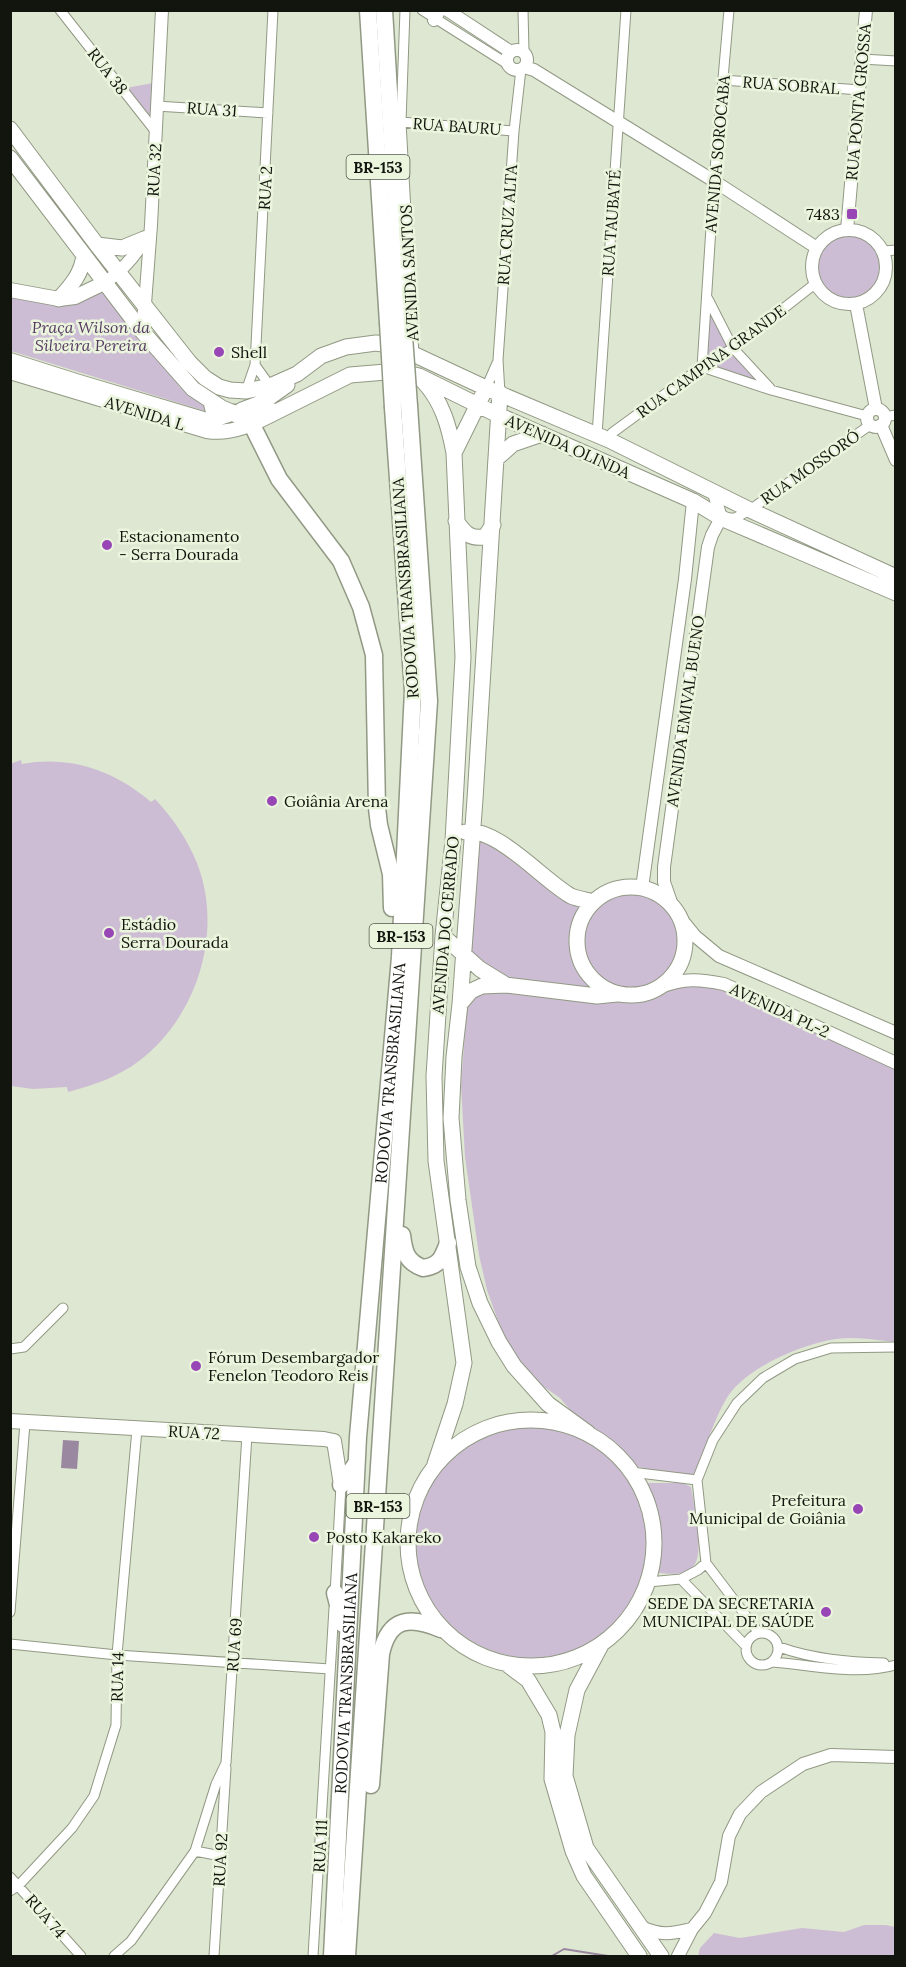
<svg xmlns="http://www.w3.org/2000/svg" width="906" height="1967" viewBox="0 0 906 1967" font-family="Lora,serif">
  <rect width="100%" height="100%" fill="#dee7d1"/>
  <path fill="#cdbdd4" d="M153 83 151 119 126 88Z
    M817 266a32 32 0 1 1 64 0a32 32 0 1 1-64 0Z
    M104 287 179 386 207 407 205 411 11 351 10 298 53 304Z
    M709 310 728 346 705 359Z
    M732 350 764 385 707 366Z
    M21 760 22 764C71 755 115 771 151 802L155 799C173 818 187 839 197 863 224 932 197 1017 139 1061 118 1077 94 1085 68 1092L67 1087 33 1089 11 1086 10 764Z
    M487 839 580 905C563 931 566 968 591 988L512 980 501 976 468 952 475 843 480 840Z
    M582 939a49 49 0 1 1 98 0a49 49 0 1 1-98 0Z
    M678 985H716L895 1068V1342C876 1340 856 1336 836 1339 802 1344 753 1365 731 1392 718 1408 706 1447 697 1468L694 1474 685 1477 635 1466 628 1461 618 1447 577 1418 560 1398 514 1366 487 1290 479 1255 465 1157 461 1085 467 1005 474 993 488 988 622 1000 657 993Z
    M415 1541a117 117 0 1 1 234 0a117 117 0 1 1-234 0Z
    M644 1483H683L691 1487C694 1504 706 1556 692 1568 683 1576 665 1574 655 1572 660 1537 659 1516 644 1483Z
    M864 1925H886L895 1927V1956H698L700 1948 714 1933 740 1938 802 1928 844 1932Z"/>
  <path fill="#9a88a1" d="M63 1440 79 1441 77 1469 61 1468Z"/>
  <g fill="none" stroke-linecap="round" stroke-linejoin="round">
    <path stroke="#9a88a1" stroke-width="2" d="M552 1956 564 1949 608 1956"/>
    <defs>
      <path id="minor" d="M60 10 156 132
        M405 10 401 122 414 355
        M422 10 509 65
        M523 10 524 52
        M729 10 714 181 702 367 771 390 867 416
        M862 59 896 61
        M723 80 860 90
        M156 106 268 113
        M401 122 514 131
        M884 251 896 250
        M708 299 733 348 770 388
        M270 386 255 365 273 10
        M486 388 497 363
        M246 391 255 365
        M500 393 498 360 514 131 521 69
        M884 417 896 415
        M597 435 626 10
        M609 440 612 433 702 367 733 348 816 283
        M727 518H735L750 510 870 425
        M10 1349 24 1347 63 1308
        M631 1472 697 1480
        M706 1563 759 1633
        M681 1579 698 1570 706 1563 697 1480 713 1440 737 1403 763 1378 795 1359 831 1348 896 1347
        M648 1582 681 1579 746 1646
        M335 1595 341 1485
        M10 1612 25 1423
        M746 1649a16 16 0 1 1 32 0a16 16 0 1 1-32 0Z
        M10 1644 117 1655 330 1669
        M779 1647C813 1659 848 1662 884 1663
        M772 1662C813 1665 855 1676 896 1665
        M195 1851 221 1856
        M10 1877 81 1956
        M10 1891 19 1885 72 1828 94 1796 116 1725 117 1655 137 1429
        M114 1956 131 1941 195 1851 216 1784 226 1763 247 1435
        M214 1956 226 1768
        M313 1956 334 1608"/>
      <path id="tertiary" d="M447 10 511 52
        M434 20 440 10
        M507 60a10 10 0 1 1 20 0a10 10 0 1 1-20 0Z
        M524 67 534 70 714 181 817 248
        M847 230 866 10
        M812 267a37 37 0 1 1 74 0a37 37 0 1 1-74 0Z
        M106 282C122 270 137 255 145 237
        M856 304 876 409
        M141 330 145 304 151 225 162 10
        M867 418a9 9 0 1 1 18 0a9 9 0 1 1-18 0Z
        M881 425 896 460
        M642 888 685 579 693 501
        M672 905 664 882V867L708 547 712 535 721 518 714 493
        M682 920 695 936 719 956 896 1033
        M660 987C685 978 699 979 724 984L896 1063
        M641 1927C662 1936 670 1934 692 1929
        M678 1956 692 1929 705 1913 721 1882 729 1836 740 1814 761 1792 803 1764 831 1755 896 1757"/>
      <path id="secondary" d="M10 290 59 299 75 297 106 282
        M10 360 76 381 210 421 234 413
        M10 372 207 431C232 435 256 423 277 412
        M10 1421 324 1439 334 1441 341 1485"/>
      <path id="primary" d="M10 129 97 245 189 362 205 378 219 387 230 390 246 391 270 386 297 374 321 356 346 347 376 343 396 346 486 388 609 440 750 510 896 577
        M10 158 141 330 193 389 222 408 234 413 278 411 350 375 398 371 419 376 498 415 693 501 721 518 896 593
        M97 245 122 248 144 239
        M59 299C72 285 82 273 84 255
        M423 381C442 401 449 426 454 453
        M500 393 475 799 460 1004 454 1057 451 1118 458 1200 468 1267 480 1303 499 1342 514 1366 548 1404 588 1433
        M242 410 263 402 287 385
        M210 421 214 414 211 402
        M496 459 513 444 542 434
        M456 521C465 533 469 539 485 537L493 525
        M465 832C495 825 544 881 571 896 578 899 586 900 594 902
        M577 941a54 54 0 1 1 108 0a54 54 0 1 1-108 0Z
        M443 936 480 969 506 985
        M460 1004 471 991 482 986 506 985 597 996 617 994
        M408 1543a123 123 0 1 1 246 0a123 123 0 1 1-246 0Z
        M435 1464 455 1404 464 1363 436 1161 434 1076 443 936 453 841 463 657 454 453 486 388
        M601 1645 577 1690 567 1735 565 1776 586 1848 661 1956
        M508 1665 528 1680 549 1715 553 1732 552 1779 573 1851 584 1876 639 1956"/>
      <g id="motorway">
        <path d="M368 10 388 323"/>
        <path d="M384 10 403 322"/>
        <path d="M234 413 251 423 279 479 341 561 361 607 374 655 377 808 379 825 391 874 392 908"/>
        <path d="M402 1235C404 1251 406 1262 423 1268 440 1266 443 1257 448 1243"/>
        <path d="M341 1485 356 1464"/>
        <path d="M335 1593 343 1624"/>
        <path d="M371 1785 381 1654C389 1617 410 1616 441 1629"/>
        <path id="s1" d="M332 1956 358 1437 400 957 413 691 393 408"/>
        <path d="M347 1956 429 701 409 406"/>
      </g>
    </defs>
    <use href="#minor" stroke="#919984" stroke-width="11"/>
    <use href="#tertiary" stroke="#919984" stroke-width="14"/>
    <use href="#secondary" stroke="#919984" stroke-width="16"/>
    <use href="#primary" stroke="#919984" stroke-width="17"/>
    <use href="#motorway" stroke="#919984" stroke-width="19"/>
    <use href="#minor" stroke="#fff" stroke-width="9"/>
    <use href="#tertiary" stroke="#fff" stroke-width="12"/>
    <use href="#secondary" stroke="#fff" stroke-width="14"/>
    <use href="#primary" stroke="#fff" stroke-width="15"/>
    <use href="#motorway" stroke="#fff" stroke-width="16"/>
    <defs>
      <path id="motorway-bridge" d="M403 322 409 406
        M388 323 393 408"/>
    </defs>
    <use href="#motorway-bridge" stroke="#919984" stroke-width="19" stroke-linecap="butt"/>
    <use href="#motorway-bridge" stroke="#fff" stroke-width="16"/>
  </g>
  <g fill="#9846b6" stroke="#ebf5de" stroke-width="2">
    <rect x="846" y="208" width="12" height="12" rx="3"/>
    <circle cx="219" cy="352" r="6"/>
    <circle cx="107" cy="545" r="6"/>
    <circle cx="272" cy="801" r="6"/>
    <circle cx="109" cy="933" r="6"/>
    <circle cx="196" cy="1366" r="6"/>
    <circle cx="858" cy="1509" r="6"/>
    <circle cx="314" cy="1537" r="6"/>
    <circle cx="826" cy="1612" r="6"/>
  </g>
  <g text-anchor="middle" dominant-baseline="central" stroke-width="5" stroke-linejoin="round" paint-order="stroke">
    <g fill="#ebf5de" stroke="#53584c" stroke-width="1.5">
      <rect x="346.5" y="155" width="63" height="24" rx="4.5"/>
      <rect x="369.5" y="924" width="63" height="24" rx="4.5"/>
      <rect x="346.5" y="1494" width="63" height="24" rx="4.5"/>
    </g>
    <g font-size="15" font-weight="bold" fill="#12150d">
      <text x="378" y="167">BR-153</text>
      <text x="401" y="936">BR-153</text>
      <text x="378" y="1506">BR-153</text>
    </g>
    <g font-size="16" fill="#12150d" stroke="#ebf5de">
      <text transform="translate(108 71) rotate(52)">RUA 38</text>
      <text transform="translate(791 85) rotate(4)">RUA SOBRAL</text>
      <text transform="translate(858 102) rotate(-85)">RUA PONTA GROSSA</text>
      <text transform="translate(212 109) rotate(4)">RUA 31</text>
      <text transform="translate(457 126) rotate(4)">RUA BAURU</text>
      <text transform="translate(717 154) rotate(-85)">AVENIDA SOROCABA</text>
      <text transform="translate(154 170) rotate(-87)">RUA 32</text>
      <text transform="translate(265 188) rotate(-87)">RUA 2</text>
      <text transform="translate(611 223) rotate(-86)">RUA TAUBATÉ</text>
      <text transform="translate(507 225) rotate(-86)">RUA CRUZ ALTA</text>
      <text transform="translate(409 273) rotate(-93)">AVENIDA SANTOS</text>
      <text transform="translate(711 361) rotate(-36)">RUA CAMPINA GRANDE</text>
      <text transform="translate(145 413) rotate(17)">AVENIDA L</text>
      <text transform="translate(568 446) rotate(24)">AVENIDA OLINDA</text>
      <text transform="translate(810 467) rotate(-35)">RUA MOSSORÓ</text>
      <text transform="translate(405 588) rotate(-94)">RODOVIA TRANSBRASILIANA</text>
      <text transform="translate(685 711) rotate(-82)">AVENIDA EMIVAL BUENO</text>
      <text transform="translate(445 925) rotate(-85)">AVENIDA DO CERRADO</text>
      <text transform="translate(780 1010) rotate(25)">AVENIDA PL-2</text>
      <text stroke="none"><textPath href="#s1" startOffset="885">RODOVIA TRANSBRASILIANA</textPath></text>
      <text transform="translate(194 1432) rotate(3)">RUA 72</text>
      <text transform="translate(234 1645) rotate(-86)">RUA 69</text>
      <text transform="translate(117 1677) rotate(-89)">RUA 14</text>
      <text stroke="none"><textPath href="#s1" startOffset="273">RODOVIA TRANSBRASILIANA</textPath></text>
      <text transform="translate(320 1846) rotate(-87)">RUA 111</text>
      <text transform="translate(220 1860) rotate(-87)">RUA 92</text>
      <text transform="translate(46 1916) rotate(49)">RUA 74</text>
    </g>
    <g font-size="16" fill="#12150d" stroke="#ebf5de" text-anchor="start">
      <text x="840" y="214" text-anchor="end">7483</text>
      <text x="231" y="352">Shell</text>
      <text x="119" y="536">Estacionamento<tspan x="119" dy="18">- Serra Dourada</tspan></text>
      <text x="284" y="801">Goiânia Arena</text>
      <text x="121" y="924">Estádio<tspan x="121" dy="18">Serra Dourada</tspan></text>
      <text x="208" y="1357">Fórum Desembargador<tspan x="208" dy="18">Fenelon Teodoro Reis</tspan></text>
      <text x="846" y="1500" text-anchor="end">Prefeitura<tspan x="846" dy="18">Municipal de Goiânia</tspan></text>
      <text x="326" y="1537">Posto Kakareko</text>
      <text x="814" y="1603" text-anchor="end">SEDE DA SECRETARIA<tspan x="814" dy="18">MUNICIPAL DE SAÚDE</tspan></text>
    </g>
    <g font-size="16" font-style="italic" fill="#563a61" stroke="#ebf5de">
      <text x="91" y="327">Praça Wilson da<tspan x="91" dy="18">Silveira Pereira</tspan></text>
    </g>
  </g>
  <rect width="906" height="1967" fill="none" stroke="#12150d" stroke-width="24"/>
</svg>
